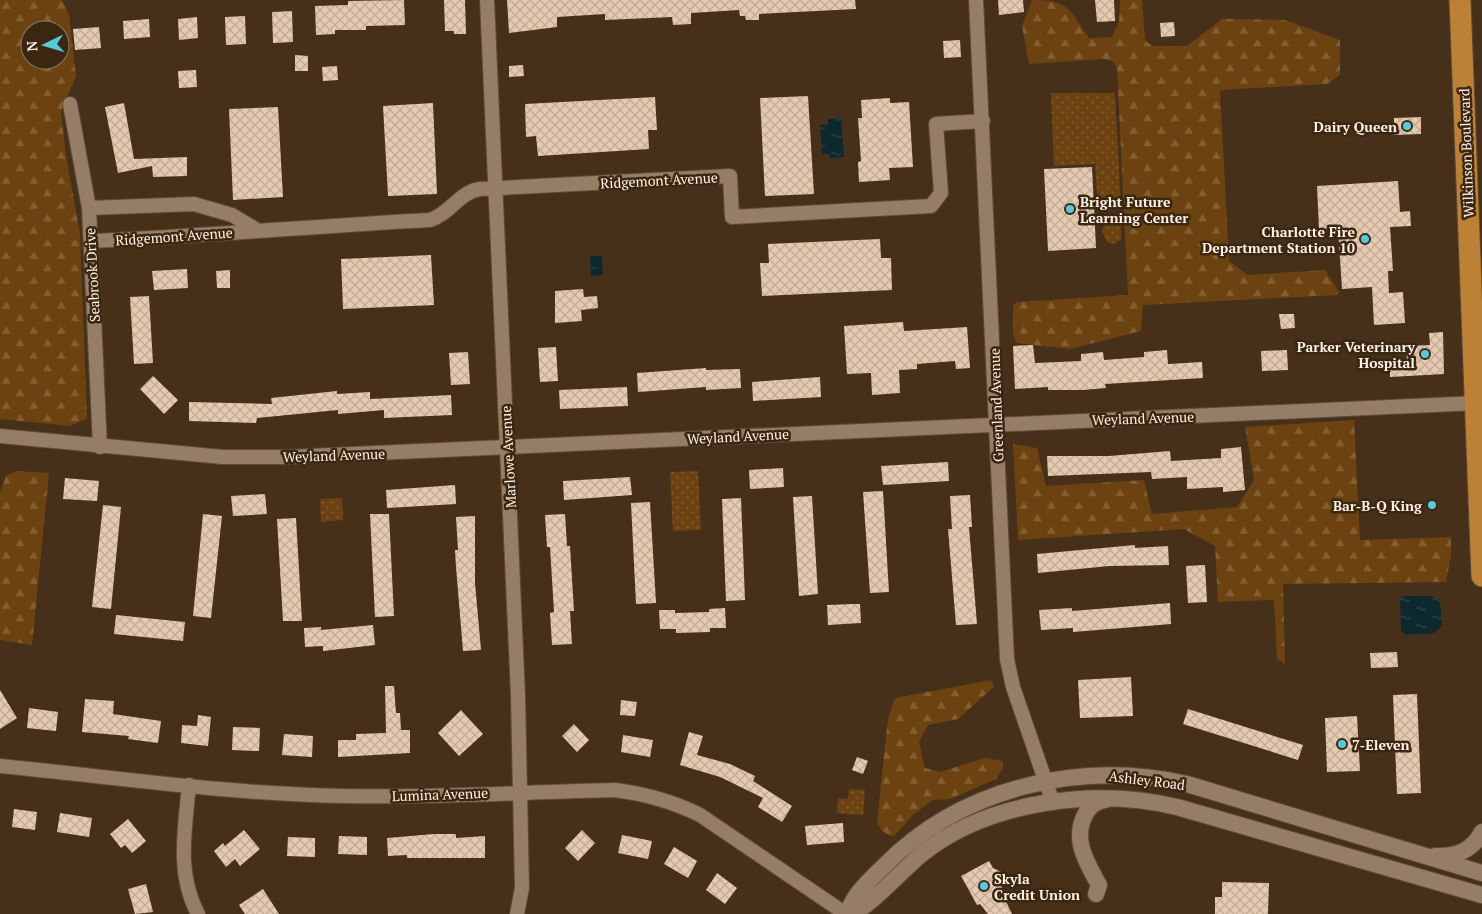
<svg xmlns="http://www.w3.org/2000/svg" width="1482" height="914" viewBox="0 0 1482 914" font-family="'PT Serif',serif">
  <defs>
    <pattern id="forest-firs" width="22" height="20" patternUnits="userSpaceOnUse" patternTransform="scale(1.25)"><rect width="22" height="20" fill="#6c4310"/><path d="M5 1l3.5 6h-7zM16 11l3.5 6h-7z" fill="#825f33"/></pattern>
    <pattern id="park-dots" width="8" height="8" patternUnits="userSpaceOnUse" patternTransform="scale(1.25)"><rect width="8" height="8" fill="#6c4310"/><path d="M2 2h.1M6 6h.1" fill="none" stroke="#825f33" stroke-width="1.8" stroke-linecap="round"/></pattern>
    <pattern id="water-ripples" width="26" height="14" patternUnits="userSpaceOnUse" patternTransform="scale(1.25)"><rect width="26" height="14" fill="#0d292e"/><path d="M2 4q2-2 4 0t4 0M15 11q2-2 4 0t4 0" fill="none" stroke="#31484c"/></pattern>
    <pattern id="building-cross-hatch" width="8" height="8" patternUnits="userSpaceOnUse" patternTransform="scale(1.25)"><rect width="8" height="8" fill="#e6cab0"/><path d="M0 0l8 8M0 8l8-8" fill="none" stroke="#c0aa96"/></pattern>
  </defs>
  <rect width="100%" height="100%" fill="#46301a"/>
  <path fill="url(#forest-firs)" fill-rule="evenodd" d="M0 0H62L69 14 76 76 61 112 66 156 80 234 87 418 70 426 0 419ZM30 30H60V60H30Z
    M1032 0C1070 0 1069 10 1089 38L1112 37 1119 22 1120 0H1142L1145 40 1152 46H1187L1222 19 1285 20 1340 40V75L1327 84 1220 90 1229 261 1248 275 1325 270 1339 292 1337 295 1143 305 1141 331 1070 349 1017 343 1013 335V306L1017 302 1128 295 1117 68 1112 61 1104 59 1029 64 1022 26Z
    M1354 420 1360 540 1451 537V555L1446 582 1283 584 1285 664 1277 659 1274 600 1218 602 1215 546 1184 529 1018 540 1013 444 1037 448 1046 486 1144 480 1152 514 1237 507 1254 480 1245 427Z
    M17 471 49 473 32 645 0 640V492L6 476Z
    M991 680 994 687 958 719 928 725 919 742 925 768 940 772 985 758 1003 761V768L996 779 950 799 933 800 914 814 893 837 882 831 877 823 888 718 895 698Z"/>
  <path fill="url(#park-dots)" d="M1051 93H1115L1121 208 1098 209 1095 164 1054 166Z
    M1111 219 1119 220 1121 224V239L1115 244 1107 242 1102 231 1105 222Z
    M698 471 701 530 673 531 670 472Z
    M342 498 343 520 321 522 320 499Z
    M849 789 865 790 863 815 837 813 838 798 848 799Z"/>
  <path fill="url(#water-ripples)" d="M841 118 844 157 830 158 829 154H822L820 125H828V119Z
    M590 256H602L603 275 591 276Z
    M1404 596H1431L1440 600 1442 626 1434 633 1404 635 1401 631 1400 599Z"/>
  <path fill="url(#building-cross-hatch)" d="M404 0 405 25 366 26V30H335V34L316 35 315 6 348 5V1Z
    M444 0H465L466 34H454V31H445Z
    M507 0H855L856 9 759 14V20H746L745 16H740L739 10 691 13V24L673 25 672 17 605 20V14L557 17V27L509 33Z
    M998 0H1023L1024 12 999 15Z
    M1095 0H1114L1115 21 1097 22Z
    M292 11 293 42 273 43 272 12Z
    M245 16 246 44 226 45 225 17Z
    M197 17 198 38 179 40 178 19Z
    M149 19 150 37 124 39 123 21Z
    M1174 22 1175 36 1161 37 1160 23Z
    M99 27 101 48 75 50 73 29Z
    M960 40 961 57 944 58 943 41Z
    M295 55 308 56V71H295Z
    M523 65 524 76 509 77V66Z
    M337 66 338 80 323 81 322 67Z
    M196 70 197 87 179 88 178 71Z
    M808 96 814 194 765 196 760 98Z
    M655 97 657 130H648L649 149 538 156 536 136 526 137 525 104Z
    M890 98V103L909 102 913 167 889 168 890 180 859 182 858 162 861 161 858 118H862L861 100Z
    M124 103 134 159 187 157V176L153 177 152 166 118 173 105 107Z
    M433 103 437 194 388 196 383 106Z
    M278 107 283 197 233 200 229 109Z
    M1421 117V134L1394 135V118Z
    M1092 167 1096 248 1048 251 1044 169Z
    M1398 181 1400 212 1410 211 1411 226 1390 227 1393 271H1388L1389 293 1403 292 1405 323 1374 325 1372 287 1342 289 1338 228 1319 229 1317 186Z
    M880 239 881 258H891L892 290 762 296 760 263H769L768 244Z
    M431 255 434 305 343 309 341 259Z
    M187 269 188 288 154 290 152 271Z
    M230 270V288H217L216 271Z
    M583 289 584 297 597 296 598 308 581 310 582 321 555 323V291Z
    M149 296 153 363 134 364 130 297Z
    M1279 314H1294L1295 328 1281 329Z
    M903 322 904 331 967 327 970 368 956 369 955 361 917 364V369L899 370 900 393 872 395 871 373 847 374 844 326Z
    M1443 332 1444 374 1390 377V363L1407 362 1406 346 1430 345 1429 333Z
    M1033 345 1035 363 1081 361V354L1103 352 1104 360 1144 357V352L1167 350 1168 364 1202 362 1203 378 1105 384 1106 388 1083 390H1048V387L1015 389 1013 346Z
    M556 347 558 381 540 382 538 348Z
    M1287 350 1288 370 1262 371 1261 351Z
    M468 352 470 384 451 385 449 353Z
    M706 368V370L740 369 741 388 706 390V387L638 392 637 373Z
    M153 376 178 400 164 414 140 389Z
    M820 377 821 397 753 401 752 382Z
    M627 387 628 406 560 409 559 390Z
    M337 391V394L370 392V399L451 395 452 415 384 418V410L338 414V410L257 418 256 423 189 421V402L272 404 271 398Z
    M1241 447 1245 490 1223 492V487L1187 489V477L1152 479 1151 472 1048 476 1047 456H1109L1170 451 1171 461 1221 458V449Z
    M948 462 949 481 883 485 881 466Z
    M783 468 784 487 750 489 749 470Z
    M630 477 632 495 564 500 563 481Z
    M65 478 99 481 97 501 63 499Z
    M455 485 456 504 387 508 386 490Z
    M883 491 889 592 870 593 863 492Z
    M265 494 267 514 233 516 231 496Z
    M970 495 972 527H969L977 624 956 625 948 529H952L950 496Z
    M812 496 818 594 799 596 793 497Z
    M741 498 745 600 726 601 722 499Z
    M650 502 656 603 636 604 631 503Z
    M103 505 121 507 111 609 92 607Z
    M203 514 222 516 211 618 193 616Z
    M370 514H389L394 616 375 617Z
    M565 514 567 546H570L574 611H570L572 644 552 645 550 613 554 612 550 547H547L545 515Z
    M475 516V583L481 650 463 651 456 567 455 550H458L456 517Z
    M296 518 302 621H283L277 519Z
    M1135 545V548L1168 546 1169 565 1109 566 1038 573 1037 554Z
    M1205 565 1207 602 1188 603 1186 566Z
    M1170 603 1171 624 1073 632V628L1041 630 1039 610 1072 608V611Z
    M854 604H860L861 623 828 625 827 605Z
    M725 608 726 628H710V632L676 633V629H660L659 610H675V613L709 612V609Z
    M116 615 185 622 183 641 114 634Z
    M373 625 375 645 323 651V646L305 647 304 628 321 627V630Z
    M1397 652 1398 667 1371 668 1370 653Z
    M1131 677 1133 716 1080 718 1078 680Z
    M385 686H394L396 713H400L401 730H410V753L338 757V740H356V734L386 733Z
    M0 690 17 718 0 729Z
    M1417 694 1421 793 1397 794 1393 695Z
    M85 699 114 701 113 714 161 721 158 743 128 739 129 736 82 732Z
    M621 700 637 702 635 716 620 715Z
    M29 708 58 712 56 731 27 728Z
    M1188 709 1303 745 1298 760 1183 724Z
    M461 710 483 734 459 756 438 733Z
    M198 715 211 717 208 746 181 743 182 725 197 726Z
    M1357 716 1360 771 1327 772 1325 718Z
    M574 724 589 740 577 752 562 736Z
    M233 727 260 728 259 751 232 750Z
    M689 732 703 736 697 755 730 764 755 776 753 781 792 806 782 822 758 807 763 798 720 777 680 765Z
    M284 734 313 736 312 757 282 755Z
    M623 735 653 740 650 757 621 752Z
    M857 757 868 761 863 774 852 770Z
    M14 809 37 812 35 830 12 827Z
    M60 813 92 818 89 837 57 832Z
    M128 819 146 841 132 853 125 845 121 848 110 834Z
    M843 823 844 842 807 845 805 826Z
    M244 830 260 849 240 866 235 859 226 867 214 851 223 843 225 846Z
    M582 830 595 843 578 861 565 848Z
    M434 834H456V838L485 836V858H407V855L388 856 387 838Z
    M622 835 652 841 648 859 618 853Z
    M339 836 367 837V855L338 854Z
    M288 837 315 838V857L287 856Z
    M674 847 697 861 688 878 664 864Z
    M989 861 993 868 1001 872 1000 883 1003 890 1001 891 1012 914H988L980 904 977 905 961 876Z
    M717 873 737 888 725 904 706 890Z
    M1222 882 1269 883 1268 914H1215V897H1222Z
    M146 884 153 912 135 914 128 889Z
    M263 889 279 914H245L239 905Z"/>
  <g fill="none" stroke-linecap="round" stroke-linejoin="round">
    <defs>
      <path id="minor" d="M487 0 518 695 522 888 517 914
        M976 0 1007 659 1013 687 1053 803
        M70 104 89 208 100 447
        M89 208 194 204 232 215 257 230
        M91 241C204 236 317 226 430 220 450 214 459 192 480 189L730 176 732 217 931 206 941 193 936 124 983 121
        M0 436 223 457H287L1477 403
        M0 766C114 777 228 794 343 796 433 798 524 792 615 790 646 794 672 801 700 815L846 914
        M189 785C185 830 176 873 198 914"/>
      <path id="tertiary" d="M1435 856C1456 857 1472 851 1482 832
        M1096 894 1099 885C1087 863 1071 839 1086 813 1091 805 1095 802 1105 800
        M848 914C851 896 871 879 884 866 962 787 1080 760 1187 784L1482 873
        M851 914C871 906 904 868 923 853 990 800 1096 788 1177 807L1482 895"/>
      <path id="primary" d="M1460 0 1482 576"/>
    </defs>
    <use href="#minor" stroke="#5e4c39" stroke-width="16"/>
    <use href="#tertiary" stroke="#5e4c39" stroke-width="18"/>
    <use href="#primary" stroke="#5e4c39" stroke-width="23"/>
    <use href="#minor" stroke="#967d65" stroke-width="14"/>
    <use href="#tertiary" stroke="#967d65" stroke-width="16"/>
    <use href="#primary" stroke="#bc8134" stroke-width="21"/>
  </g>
  <g fill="#54cade" stroke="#3b260f" stroke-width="2">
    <circle cx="1407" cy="126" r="5"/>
    <circle cx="1070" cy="209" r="5"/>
    <circle cx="1365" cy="239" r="5"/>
    <circle cx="1425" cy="354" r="5"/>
    <circle cx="1432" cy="505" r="5"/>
    <circle cx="1342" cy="744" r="5"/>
    <circle cx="984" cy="886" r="5"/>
  </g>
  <g text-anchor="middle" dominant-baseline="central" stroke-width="5" stroke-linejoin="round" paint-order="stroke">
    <g font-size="14" font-weight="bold" fill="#fef2e8" stroke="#3b260f" text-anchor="end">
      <text x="1397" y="126">Dairy Queen</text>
      <text x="1080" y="201" text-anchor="start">Bright Future<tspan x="1080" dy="16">Learning Center</tspan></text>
      <text x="1355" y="231">Charlotte Fire<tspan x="1355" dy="16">Department Station 10</tspan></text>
      <text x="1415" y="346">Parker Veterinary<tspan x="1415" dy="16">Hospital</tspan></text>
      <text x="1422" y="505">Bar-B-Q King</text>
      <text x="1352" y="744" text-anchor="start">7-Eleven</text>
      <text x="994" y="878" text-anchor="start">Skyla<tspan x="994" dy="16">Credit Union</tspan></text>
    </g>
    <g font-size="14" fill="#fef2e8" stroke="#3b260f">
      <text transform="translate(1466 153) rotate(-92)">Wilkinson Boulevard</text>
      <text transform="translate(659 180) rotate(-3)">Ridgemont Avenue</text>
      <text transform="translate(174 236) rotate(-4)">Ridgemont Avenue</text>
      <text transform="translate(92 275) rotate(-93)">Seabrook Drive</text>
      <text transform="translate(996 405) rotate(-92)">Greenland Avenue</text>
      <text transform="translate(1143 418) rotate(-2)">Weyland Avenue</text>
      <text transform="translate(738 436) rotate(-3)">Weyland Avenue</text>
      <text transform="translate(334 455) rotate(-2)">Weyland Avenue</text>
      <text transform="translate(508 457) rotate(-93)">Marlowe Avenue</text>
      <text transform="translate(1147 780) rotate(7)">Ashley Road</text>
      <text transform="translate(440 794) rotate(-2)">Lumina Avenue</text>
    </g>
  </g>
  <g transform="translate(45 45) rotate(265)"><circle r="24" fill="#3b260f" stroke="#897866"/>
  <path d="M0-4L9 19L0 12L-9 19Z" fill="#54cade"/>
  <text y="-8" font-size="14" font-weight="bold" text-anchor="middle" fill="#fef2e8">N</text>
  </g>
</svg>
